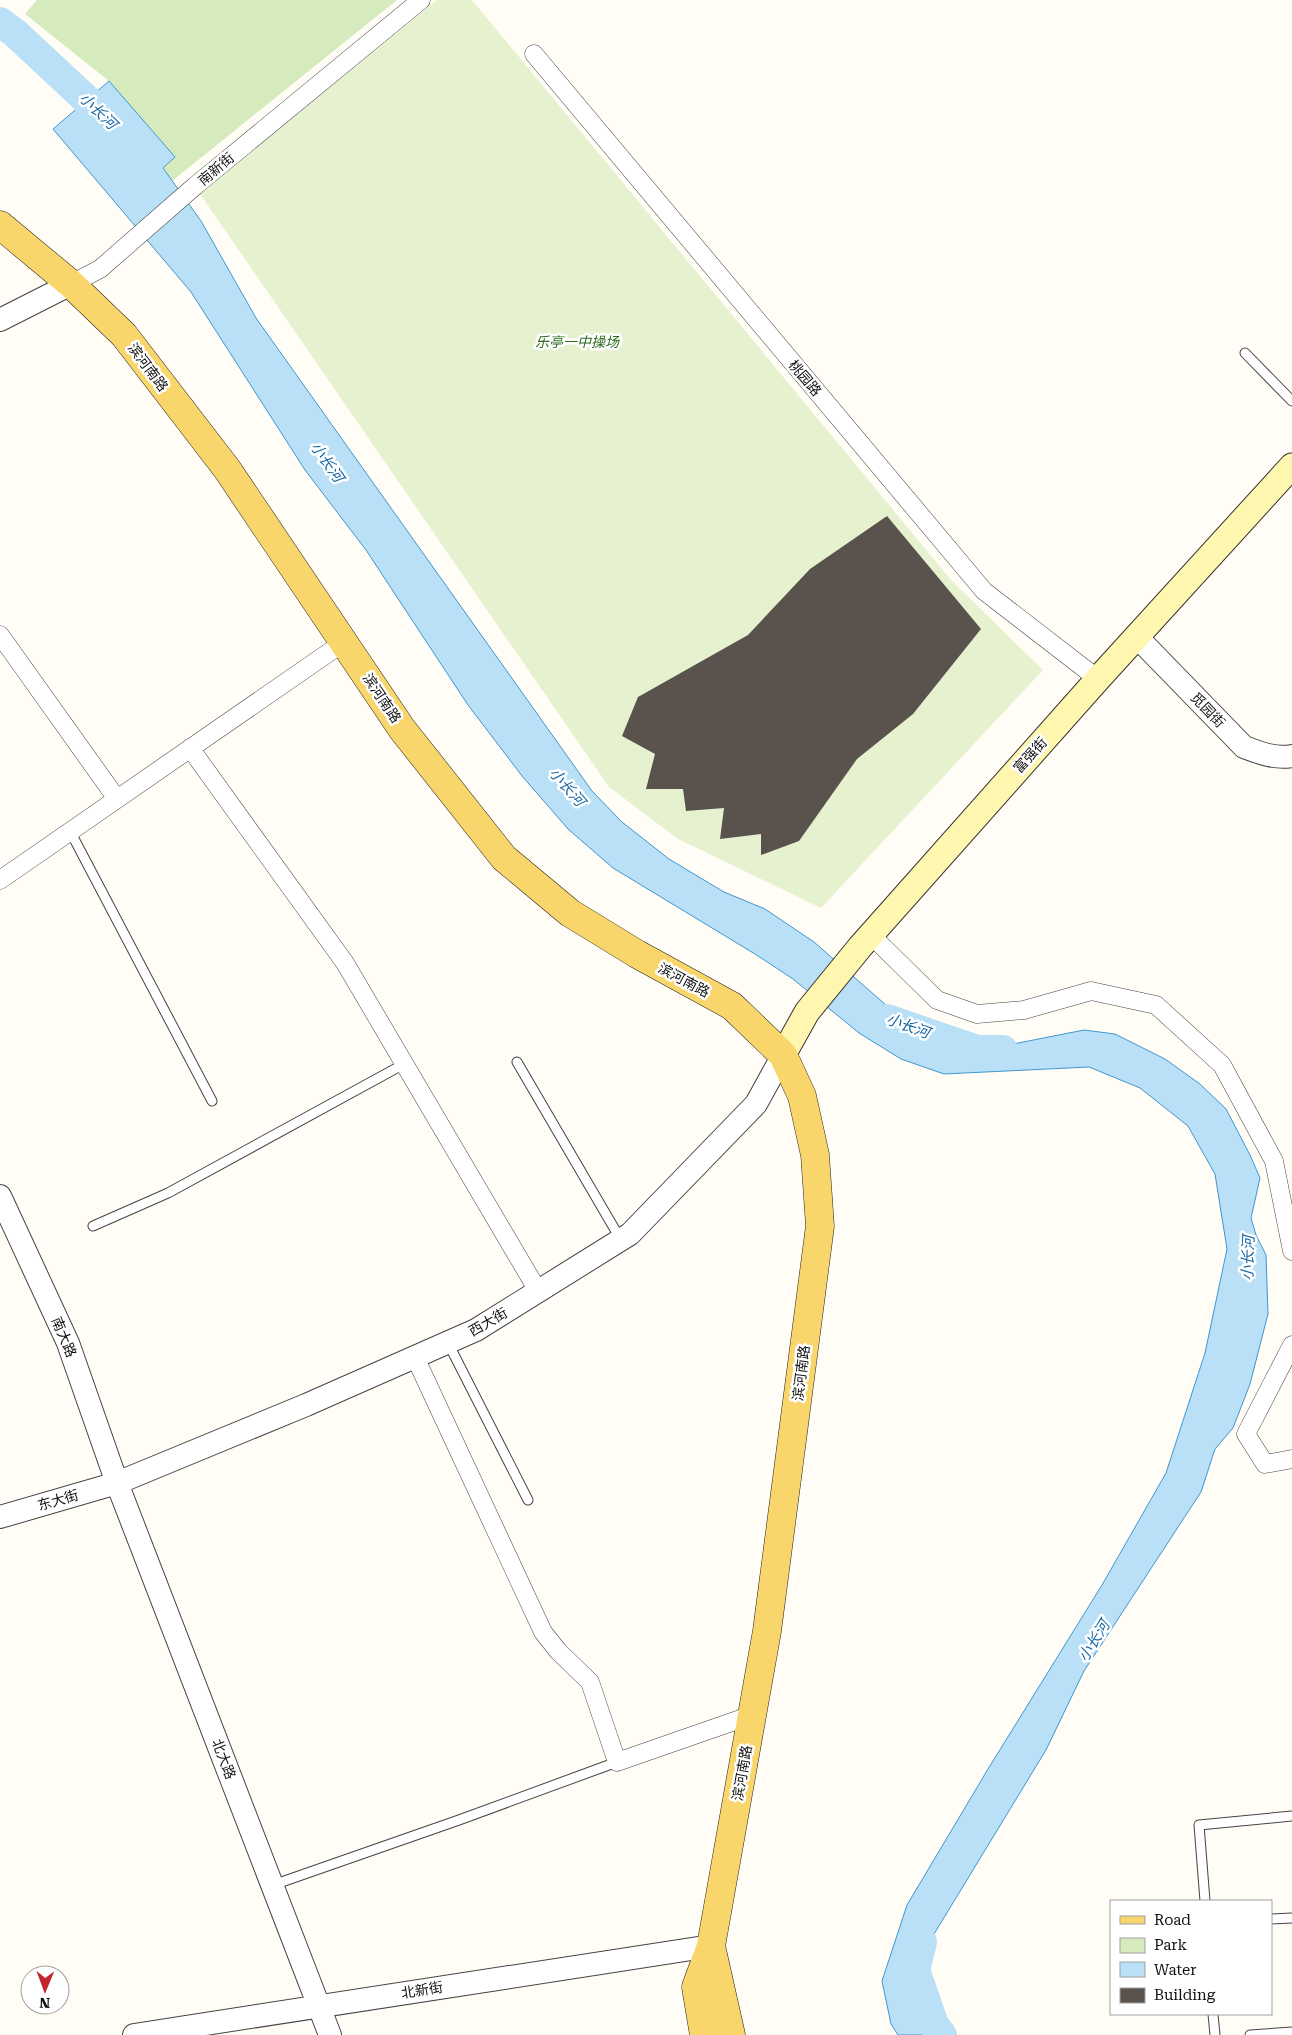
<svg xmlns="http://www.w3.org/2000/svg" width="1292" height="2035" viewBox="0 0 1292 2035" font-family="'Roboto Serif','Noto Sans SC',serif">
  <rect width="100%" height="100%" fill="#fffdf5"/>
  <path fill="#d5ebbd" d="M37 0H397L172 181 163 168 175 157 109 81 25 14Z"/>
  <path fill="#e6f2cf" d="M437 0H472L951 580 1043 670 821 908 678 839 609 787 200 194Z"/>
  <path fill="#b9e0f7" stroke="#3f96cf" d="M109 81 175 157 163 168 201 221 256 318 592 791 622 822 669 859 724 892 765 909 814 942 894 1012 931 1037 963 1045 998 1047 1084 1030 1115 1034 1165 1059 1200 1084 1226 1109 1250 1155 1260 1178 1251 1218 1256 1235 1266 1255 1268 1314 1250 1384 1233 1428 1215 1449 1201 1492 1084 1671 1046 1750 931 1939C915 1981 913 1999 944 2035H898L891 2024 882 1981 907 1905 988 1769 1102 1585 1166 1473 1205 1353 1227 1249 1215 1174 1188 1126 1140 1088 1089 1067 944 1074 901 1059 859 1033 793 979 755 954 613 868 568 829 522 776 468 705 366 550 305 470 191 292 53 129Z"/>
  <g fill="none" stroke-linecap="round" stroke-linejoin="round">
    <path stroke="#b9e0f7" stroke-width="30" d="M0 22 15 33 117 128
      M887 1019 977 1050H1003
      M922 1942 915 1970 934 2025 942 2035"/>
  </g>
  <path fill="#5a524d" d="M887 516 981 629 913 714 857 759 799 841 761 855V834L720 839 724 808 686 811 683 789H646L655 754 622 736 638 697 748 635 810 569Z"/>
  <g fill="none" stroke-linecap="round" stroke-linejoin="round">
    <defs>
      <path id="service" d="M1245 353 1292 401
        M70 831 212 1101
        M517 1062 621 1240
        M93 1226 168 1193 404 1064
        M448 1343 528 1500
        M273 1885 459 1820 617 1762
        M1205 1901 1199 1825 1292 1816
        M1271 1919 1292 1918
        M1213 2014 1215 2035
        M1250 2035 1292 2032"/>
      <path id="minor" d="M534 54 984 591 1098 679
        M71 284 100 269 195 186 421 0
        M0 635 117 799
        M190 748 345 963 538 1291
        M0 880 344 642
        M871 935 937 1000 977 1014 1024 1010 1091 991 1156 1005 1222 1065 1274 1161 1292 1251
        M1292 1345 1246 1434 1265 1464 1292 1459
        M415 1357 543 1632 558 1651 590 1682 617 1762 752 1715"/>
      <path id="tertiary" d="M0 320 71 284
        M1137 637 1244 747C1260 753 1275 759 1292 756
        M0 1196 68 1343 117 1483 330 2035
        M0 1517 117 1483 306 1405 476 1330 630 1234 756 1104 783 1055
        M134 2035 711 1946"/>
      <path id="secondary" d="M783 1055 807 1012 860 947 1098 679 1292 466"/>
      <path id="primary" d="M0 225 71 284 124 335 227 469 402 729 504 858 570 913 637 954 732 1006 783 1055 802 1096 815 1155 820 1226 767 1631 711 1946 696 1987 704 2035
        M711 1946 731 2035"/>
    </defs>
    <use href="#service" stroke="#444" stroke-width="11"/>
    <use href="#minor" stroke="#444" stroke-width="19"/>
    <use href="#tertiary" stroke="#444" stroke-width="24"/>
    <use href="#secondary" stroke="#333" stroke-width="27"/>
    <use href="#primary" stroke="#222" stroke-width="29"/>
    <use href="#service" stroke="#fff" stroke-width="9"/>
    <use href="#minor" stroke="#fff" stroke-width="18"/>
    <use href="#tertiary" stroke="#fff" stroke-width="22"/>
    <use href="#secondary" stroke="#fff6b0" stroke-width="25"/>
    <use href="#primary" stroke="#f9d66b" stroke-width="28"/>
  </g>
  <g text-anchor="middle" dominant-baseline="central" stroke-width="5" stroke-linejoin="round" paint-order="stroke">
    <g font-size="14" fill="#111" stroke="#fff">
      <text transform="translate(216 169) rotate(-40)">南新街</text>
      <text transform="translate(148 367) rotate(53)">滨河南路</text>
      <text transform="translate(805 378) rotate(50)">桃园路</text>
      <text transform="translate(382 698) rotate(56)">滨河南路</text>
      <text transform="translate(1208 710) rotate(46)">觅园街</text>
      <text transform="translate(1030 755) rotate(-48)">富强街</text>
      <text transform="translate(684 980) rotate(28)">滨河南路</text>
      <text transform="translate(488 1322) rotate(-30)">西大街</text>
      <text transform="translate(64 1337) rotate(67)">南大路</text>
      <text transform="translate(801 1373) rotate(-83)">滨河南路</text>
      <text transform="translate(58 1500) rotate(-16)">东大街</text>
      <text transform="translate(224 1759) rotate(69)">北大路</text>
      <text transform="translate(742 1773) rotate(-80)">滨河南路</text>
      <text transform="translate(422 1990) rotate(-9)">北新街</text>
    </g>
    <g font-size="14" font-style="italic" fill="#2f6b1f" stroke="#fff">
      <text x="577" y="342">乐亭一中操场</text>
    </g>
    <g font-size="15" font-style="italic" fill="#1768a6" stroke="#fff">
      <text transform="translate(98 111) rotate(44)">小长河</text>
      <text transform="translate(327 462) rotate(55)">小长河</text>
      <text transform="translate(567 787) rotate(49)">小长河</text>
      <text transform="translate(908 1026) rotate(20)">小长河</text>
      <text transform="translate(1248 1258) rotate(-88)">小长河</text>
      <text transform="translate(1094 1641) rotate(-58)">小长河</text>
    </g>
  </g>
  <rect x="1110" y="1900" width="162" height="115" fill="#ffffff" stroke="#a0a0a0"/>
  <rect x="1120" y="1916" width="25" height="8" fill="#f9d66b" stroke="#a0a0a0"/>
  <text x="1154" y="1925" font-size="15" fill="#111111">Road</text>
  <rect x="1120" y="1938" width="25" height="15" fill="#d5ebbd" stroke="#a0a0a0"/>
  <text x="1154" y="1950" font-size="15" fill="#111111">Park</text>
  <rect x="1120" y="1962" width="25" height="15" fill="#b9e0f7" stroke="#a0a0a0"/>
  <text x="1154" y="1975" font-size="15" fill="#111111">Water</text>
  <rect x="1120" y="1988" width="25" height="15" fill="#5a524d" stroke="#a0a0a0"/>
  <text x="1154" y="2000" font-size="15" fill="#111111">Building</text>
  <g transform="translate(45 1990) rotate(181)"><circle r="24" fill="#ffffff" stroke="#a0a0a0"/>
  <path d="M0-4L9 19L0 12L-9 19Z" fill="#c4262e"/>
  <text y="-8" font-size="14" font-weight="bold" text-anchor="middle" fill="#111111">N</text>
  </g>
</svg>
